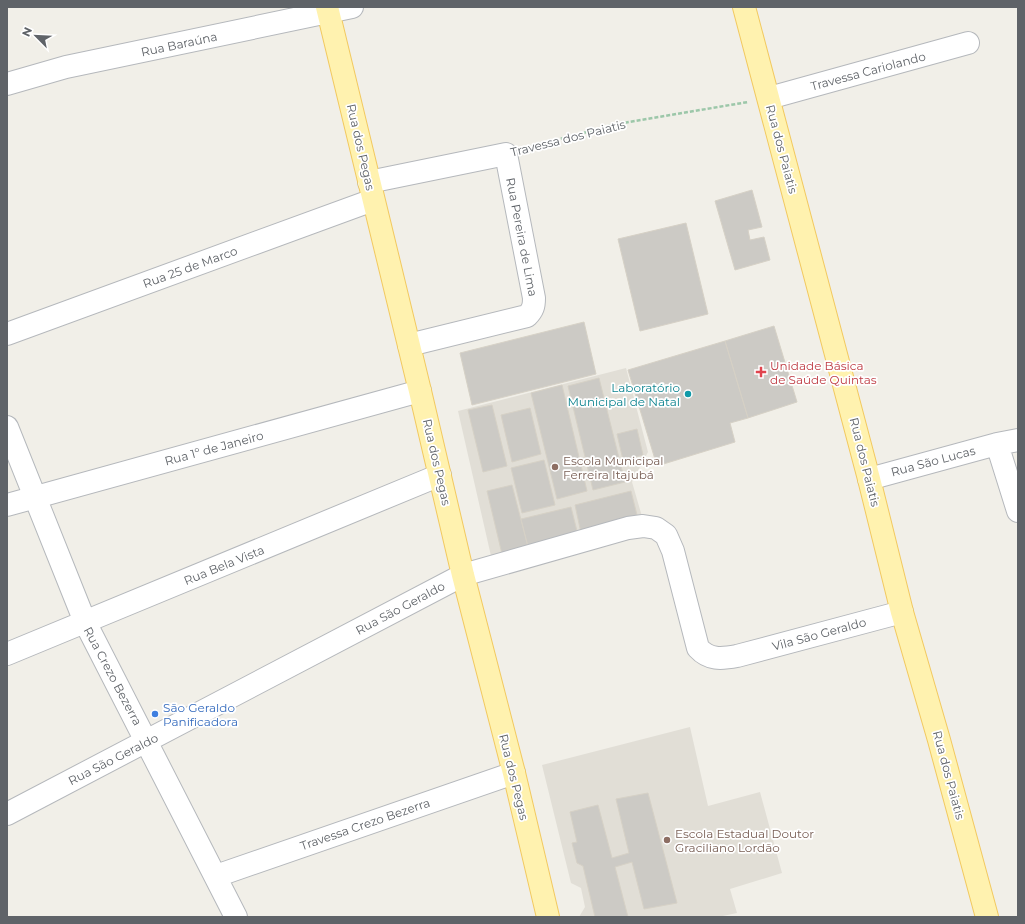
<svg xmlns="http://www.w3.org/2000/svg" width="1025" height="924" viewBox="0 0 1025 924" font-family="Montserrat,sans-serif">
  <rect width="100%" height="100%" fill="#f1efe8"/>
  <path fill="#e1ded6" d="M626 368 648 452 632 482 643 520 491 556 458 411Z
    M690 727 708 806 760 792 782 873 730 889 737 913 718 917H579L585 907 581 888 571 883 542 765Z"/>
  <path fill="#cccac5" stroke="#d6d1c6" d="M752 190 762 227 748 230 750 240 764 237 770 260 735 270 715 201Z
    M686 223 708 314 640 331 618 239Z
    M584 322 596 374 472 405 460 353Z
    M774 326 797 402 748 418 725 341Z
    M725 341 748 418 730 423 735 442 657 466 628 370Z
    M599 378 625 482 593 490 568 386Z
    M562 385 587 491 557 499 531 393Z
    M492 405 507 466 483 472 468 410Z
    M530 408 541 454 512 462 501 415Z
    M637 429 643 455 623 460 617 434Z
    M544 460 555 505 522 513 511 468Z
    M512 485 528 547 502 554 487 491Z
    M631 491 638 519 581 533 575 505Z
    M571 507 578 535 528 547 521 519Z
    M648 793 677 903 644 909 632 862 615 867 628 917H595L583 866 577 863 572 843 577 842 570 812 598 805 612 858 629 853 616 799Z"/>
  <g fill="none" stroke-linecap="round" stroke-linejoin="round">
    <defs>
      <path id="minor" d="M7 84 66 67 352 7
        M769 98 968 43
        M369 182 506 154 534 298C534 306 533 310 527 316L409 345
        M7 334 373 200
        M7 427 85 622 236 917
        M997 444 1018 511
        M869 479 997 444 1018 440
        M7 505 420 391
        M7 654 440 475
        M7 814 463 575 628 528 643 526 656 528 666 535 673 551 698 648C709 660 721 659 737 656L902 612
        M216 876 514 773"/>
      <path id="major" d="M327 7 420 391 463 575 514 773 548 917
        M744 7 869 479 902 612 939 740 987 917"/>
    </defs>
    <use href="#minor" stroke="#b5b8bc" stroke-width="24"/>
    <use href="#major" stroke="#f2c960" stroke-width="24"/>
    <path stroke="#9cc7a9" stroke-width="2.5" stroke-dasharray="4 2" stroke-linecap="butt" d="M526 148 617 124 748 102"/>
    <use href="#minor" stroke="#fff" stroke-width="22"/>
    <use href="#major" stroke="#fff2af" stroke-width="22"/>
  </g>
  <path fill="#e0444e" stroke="#fff" stroke-width="1.5" d="M759 366h4v4h4v4h-4v4h-4v-4h-4v-4h4z"/>
  <circle fill="#0f9aa8" stroke="#fff" stroke-width="1.5" cx="688" cy="394" r="4"/>
  <g fill="#8d6e63" stroke="#fff" stroke-width="1.5">
    <circle cx="555" cy="467" r="4"/>
    <circle cx="667" cy="840" r="4"/>
  </g>
  <circle fill="#3f7fe0" stroke="#fff" stroke-width="1.5" cx="155" cy="714" r="4"/>
  <g text-anchor="middle" dominant-baseline="central" stroke-width="3.5" stroke-linejoin="round" paint-order="stroke">
    <g font-size="12" fill="#5f6368" stroke="#fff">
      <text transform="translate(179 44) rotate(-12)">Rua Baraúna</text>
      <text transform="translate(868 71) rotate(-15)">Travessa Cariolando</text>
      <text transform="translate(568 138) rotate(-14)">Travessa dos Paiatis</text>
      <text transform="translate(361 147) rotate(77)">Rua dos Pegas</text>
      <text transform="translate(782 149) rotate(75)">Rua dos Paiatis</text>
      <text transform="translate(522 237) rotate(79)">Rua Pereira de Lima</text>
      <text transform="translate(190 267) rotate(-20)">Rua 25 de Marco</text>
      <text transform="translate(214 448) rotate(-15)">Rua 1º de Janeiro</text>
      <text transform="translate(933 461) rotate(-15)">Rua São Lucas</text>
      <text transform="translate(437 462) rotate(77)">Rua dos Pegas</text>
      <text transform="translate(865 462) rotate(76)">Rua dos Paiatis</text>
      <text transform="translate(224 565) rotate(-22)">Rua Bela Vista</text>
      <text transform="translate(400 608) rotate(-28)">Rua São Geraldo</text>
      <text transform="translate(819 634) rotate(-15)">Vila São Geraldo</text>
      <text transform="translate(113 676) rotate(62)">Rua Crezo Bezerra</text>
      <text transform="translate(113 759) rotate(-27)">Rua São Geraldo</text>
      <text transform="translate(949 775) rotate(75)">Rua dos Paiatis</text>
      <text transform="translate(514 777) rotate(76)">Rua dos Pegas</text>
      <text transform="translate(365 824) rotate(-19)">Travessa Crezo Bezerra</text>
    </g>
    <g font-size="12" fill="#be3a42" stroke="#fff" text-anchor="start">
      <text x="770" y="365">Unidade Básica<tspan x="770" dy="14">de Saúde Quintas</tspan></text>
    </g>
    <g font-size="12" fill="#0d838f" stroke="#fff" text-anchor="end">
      <text x="680" y="387">Laboratório<tspan x="680" dy="14">Municipal de Natal</tspan></text>
    </g>
    <g font-size="12" fill="#785e54" stroke="#fff" text-anchor="start">
      <text x="563" y="460">Escola Municipal<tspan x="563" dy="14">Ferreira Itajubá</tspan></text>
      <text x="675" y="833">Escola Estadual Doutor<tspan x="675" dy="14">Graciliano Lordão</tspan></text>
    </g>
    <g font-size="12" fill="#366cbe" stroke="#fff" text-anchor="start">
      <text x="163" y="707">São Geraldo<tspan x="163" dy="14">Panificadora</tspan></text>
    </g>
  </g>
  <rect width="1025" height="924" fill="none" stroke="#5f6368" stroke-width="16"/>
  <g transform="translate(36 36) rotate(294)" stroke="#ffffff" stroke-width="3" paint-order="stroke">
  <path d="M0-3L7 15L0 10L-7 15Z" fill="#5f6368"/>
  <text y="-6" font-size="11" font-weight="bold" text-anchor="middle" fill="#5f6368">N</text>
  </g>
</svg>
